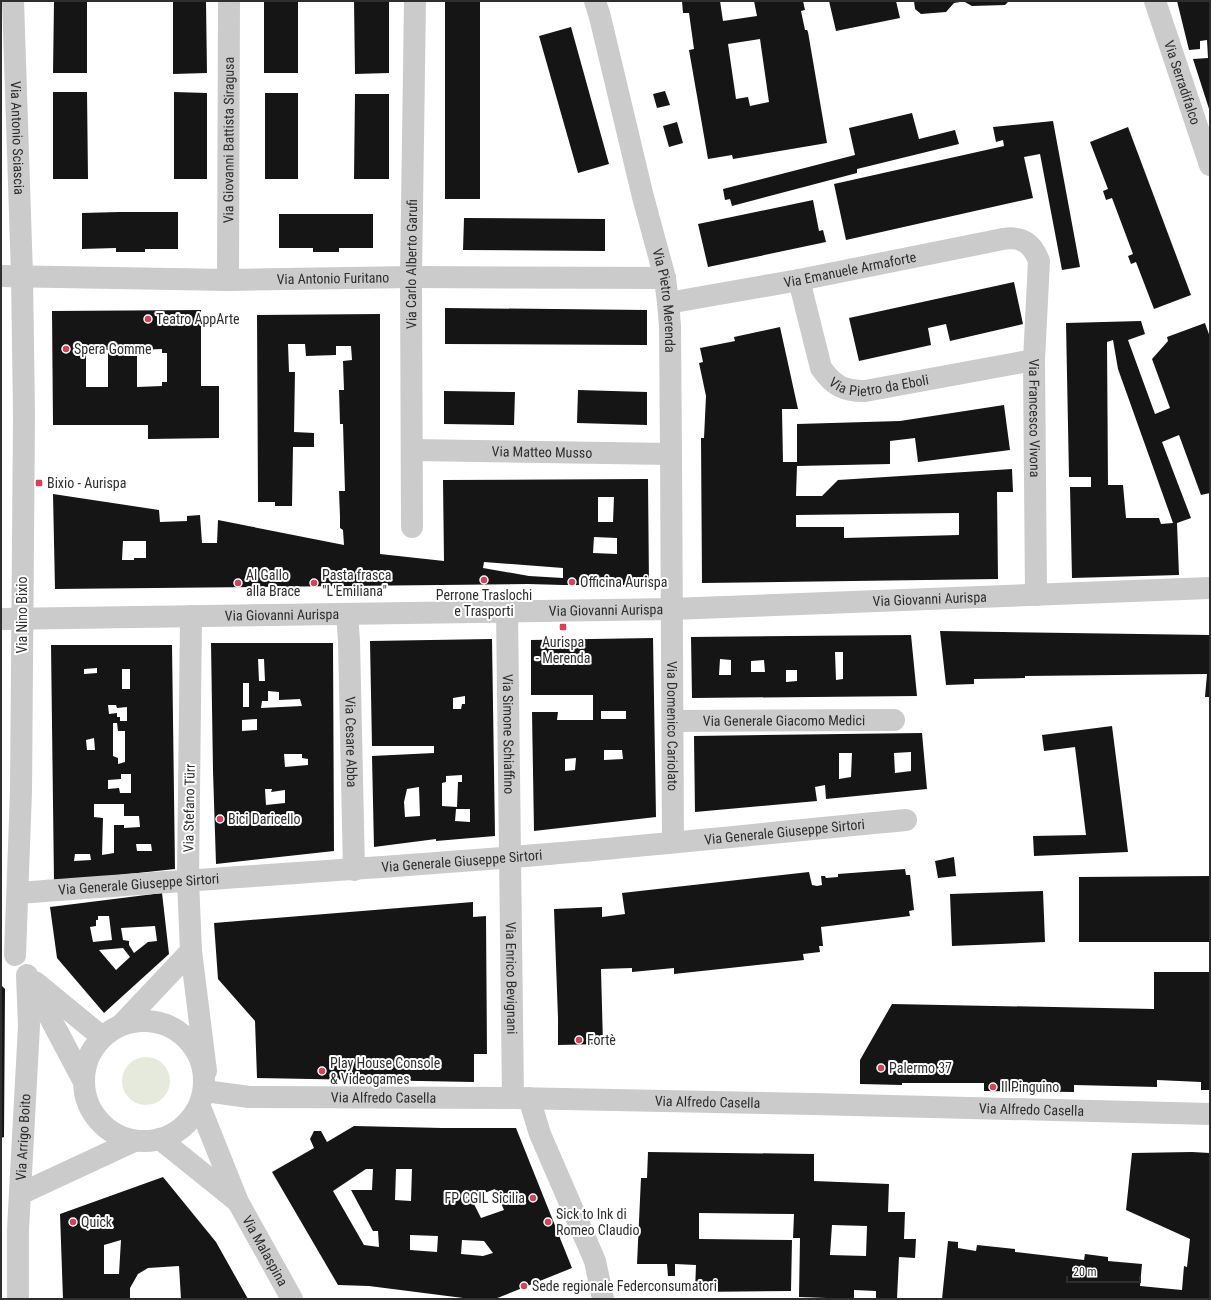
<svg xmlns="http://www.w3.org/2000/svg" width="1211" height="1300" viewBox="0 0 1211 1300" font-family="'Roboto Condensed',sans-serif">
  <rect width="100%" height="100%" fill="#fff"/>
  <path fill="#e5eadd" d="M122 1081a24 24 0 1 1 48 0a24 24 0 1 1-48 0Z"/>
  <path fill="#151515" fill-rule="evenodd" d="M54 1H87V73H53Z
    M173 1H206L207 73 173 74Z
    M264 1H298V73H264Z
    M354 1H389V73L355 74Z
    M445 1H480V199H445Z
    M682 1H720L723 21 757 16 754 1H803L805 10 801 11 805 30H807L808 32 827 143 733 159 732 155 708 159 689 50 694 49 689 13H683ZM760 39 769 102 750 106 748 97 736 99 728 44Z
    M829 1H896L900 18 836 31Z
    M914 1H960V2L954 3 946 12 921 14 915 9Z
    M963 1H1009L1005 5 972 6Z
    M1177 1H1210V112L1193 59 1208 58 1207 40 1200 41V49L1189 50Z
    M571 27 609 164 578 173 539 36Z
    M665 91 670 105 657 108 653 94Z
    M53 92H87L88 179H53Z
    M174 92 207 93V179H174Z
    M265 93H298V179H265Z
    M355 94H389V179H354Z
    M912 113 919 139 955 130 959 144 857 169V173L732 206 730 199 725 200 723 189 855 155 849 128Z
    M1053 121 1080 267 1062 270 1040 154 1024 157 1033 198 846 240 834 184 1004 146 1003 140 996 142 993 127Z
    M677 122 683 143 669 147 663 126Z
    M1128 127 1191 295 1154 309 1136 262 1131 264 1128 256 1133 254 1112 198 1106 200 1103 191 1108 189 1090 142Z
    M813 200 819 231 823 230 826 242 708 267 698 224Z
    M119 212H178V249H145V252H116V248L82 249V213Z
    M279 214H373V248H339V252H313V248H279Z
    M464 218 605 219V251L463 250Z
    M1014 282 1023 324 950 341 946 324 928 328 931 345 859 361 849 318Z
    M445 308 647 310V345L445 344Z
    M201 310V386H219V438L148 439V425H53L52 311ZM162 349V353H167V382H162V386L137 387V350ZM86 350H108V387H86Z
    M380 314V554L444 561 443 480 648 479 649 585H563L528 584 55 589 53 494 159 510 160 522 187 521V516L200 515 202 543H217L218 520 344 545 343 530 340 528V517L339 491H345L343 424H340L339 390H344L343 361 352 360 351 346H336V355L306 356 305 344H288L289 372H295L294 432 314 433V447H293L292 506H275V502H258L257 315ZM598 497H614L613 522H598ZM594 537 617 538V554L593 553ZM123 541H146V558H134V560H122ZM484 562 563 568V578L529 576 483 568Z
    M1141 321 1145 334 1128 340 1155 414 1170 408 1152 359 1168 341 1167 337 1205 323 1206 326 1210 337V493L1201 495 1179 435 1162 442 1191 518 1177 523 1179 575 1072 578 1070 487H1091V477H1069L1066 323ZM1113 340 1118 369 1173 523 1161 524 1159 518H1126L1123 485H1108L1107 342Z
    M780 327 798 409H782L783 462H797V424L900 421 1004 405 1010 450 918 462 915 438 890 441V464L797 466 796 496H822L838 480 1012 469 1013 492H997L998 579 702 583 701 438H704L706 396 699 363 703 362 700 348 735 341 734 337ZM959 513V535L844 538V527H796V515Z
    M578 390 647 392V425L577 423Z
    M444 391 515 392 514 425 444 424Z
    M940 631 1210 635V697H1205L1207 674 1025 676V678L974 679V684L946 685Z
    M911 635 917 696 692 698 691 637ZM835 652H843V679L836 680ZM720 659 731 660V675H719ZM764 660 765 672H751V661ZM786 670H797V681L786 682Z
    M653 638 656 817 534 831 532 712H558L557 720H593V695H531V640ZM601 711H626V719H601ZM604 750H622L623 759 604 760ZM576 758 575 770 565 771V759Z
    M492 639 495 836 436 841V839L374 847 372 756 434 753V746H372L370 641ZM465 696V704H462L461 709H453V698ZM462 775V782H458L457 807 442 806V783L446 782V776ZM419 787 420 816 405 817 404 802 407 789ZM456 809H470V822L455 821Z
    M211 643H333L334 851 216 864 213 771ZM258 659H264L265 681H259ZM243 683H249V707H243ZM268 691 279 692V700L300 699 302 706 261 708 262 701H268ZM257 719V730L242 731V720ZM284 754H302V758L308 759V765L285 767ZM265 789H272L271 792 285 790V803L266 805Z
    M51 645H172L175 869 54 882ZM97 668V673L84 674V669ZM122 669H130V689H122ZM108 705H116L117 708 127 707V721H120V717H117V713L109 714ZM113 723H117L118 731H125V762L118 764V758L113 756ZM94 738 95 750H87L86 740ZM121 774H131V793H120L119 788 108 789V780L121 779ZM94 804H124V816H139L140 827 124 828V825H114V853L102 855 103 818 94 817ZM136 844H151L152 851H137ZM75 854H90L91 860 74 861Z
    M1112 726 1128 852 1034 856 1033 836 1086 835 1075 747 1044 751 1042 735Z
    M922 733 927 789 826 799 825 785 815 787 817 801 695 812 694 736ZM911 752V771L895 773 894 753ZM839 753H852L851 777 839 779Z
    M954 857 956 876 938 878 935 861Z
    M905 869 906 875H910L914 910 909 911 910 916 821 927 823 946H819L820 952 803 954 804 960 674 974V968L632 972V968L601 969 603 1044 558 1045V1018L554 909 602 907V917L625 914 622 893 809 872 812 885 817 886 822 885 821 876H825L826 878 838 877V874Z
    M1210 876V942H1079V877Z
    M1043 891 1045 942 952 946 950 894Z
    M162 893 169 954 104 1013 57 958 50 907ZM98 916H109L112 940 93 942 90 927 96 926V920H98ZM155 926 157 941 148 942 134 953 129 945V941L123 940 121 928ZM123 948 130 957 116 970 99 950Z
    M473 902V917L486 916 487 1054H474V1082L257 1078 255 1021 218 979 214 923Z
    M1154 972H1210V1090H1201V1082L1157 1080V1087L1074 1085V1092L984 1091V1083H902V1085L860 1084V1060L892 1004 1154 1009Z
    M1 985 5 989 4 1137 1 1138Z
    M354 1126 442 1128H516L572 1268 495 1299H471L369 1286 338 1285 272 1172 314 1148 310 1139 314 1131H321L327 1142ZM366 1169H373L372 1190H351L373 1231H378L379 1247 364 1245 333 1191ZM396 1169H412L411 1201 395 1200ZM495 1189 504 1210 481 1218 471 1198ZM410 1235 438 1236 437 1252 410 1250ZM462 1240 484 1241 493 1253 483 1256 461 1254Z
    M648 1152 814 1154V1181L889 1184 888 1212H905L904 1239H916L915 1258 899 1257 897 1299H876V1291L854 1290V1299L799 1297 800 1238H793L794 1214 699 1213V1239L792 1240 791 1291 695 1292 696 1265 675 1264V1276H668L667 1264H637L641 1178H647ZM832 1225 867 1226 866 1256 830 1255Z
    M1192 1152 1210 1153V1299H942L948 1241 958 1242V1248L976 1251 977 1245 1015 1249V1252L1084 1260 1085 1254 1108 1257V1261L1142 1264 1140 1286 1182 1290 1184 1266 1187 1267 1190 1239 1126 1210 1132 1153Z
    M163 1177 216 1242 248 1299H181L179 1266 148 1268 138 1274 130 1288V1299H63L60 1214ZM121 1240 119 1274H104V1245Z"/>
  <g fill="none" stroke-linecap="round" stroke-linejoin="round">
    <g stroke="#cbcbcb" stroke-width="22">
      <path id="s1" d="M13 1 22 275 24 415 21 791 15 955"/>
      <path id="s2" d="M595 1 600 17 643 197 665 278 668 303 670 326 671 454 673 842"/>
      <path id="s3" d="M1155 1 1210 165"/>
      <path id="s4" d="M1 276 228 280 411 277 665 278"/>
      <path id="s5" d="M228 280 229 1"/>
      <path id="s6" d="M799 280 821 368C834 386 843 391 865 391L1034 360"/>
      <path id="s7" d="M668 303 799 280 1003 239C1022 236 1032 243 1039 261L1034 360 1036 595"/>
      <path id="s8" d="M412 450 671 454"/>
      <path id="s9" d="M412 527 411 277 415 1"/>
      <path id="s10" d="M507 611 513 1098"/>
      <path id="s11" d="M347 614 349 641 354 870"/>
      <path d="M191 616 188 880 191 951 206 1071"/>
      <path id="s12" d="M1 619 672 609 1210 588"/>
      <path id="s13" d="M673 721 894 720"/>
      <path id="s14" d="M18 893C195 879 372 869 549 854 668 844 787 831 906 820"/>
      <path d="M30 980 82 1078"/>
      <path d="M35 982 102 1037"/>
      <circle cx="144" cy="1081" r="60"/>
      <path d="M123 1023 191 951"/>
      <path id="s15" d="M205 1091 249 1097 513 1098 813 1104 1210 1114"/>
      <path d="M529 1098 540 1134 595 1261 603 1299"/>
      <path id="s16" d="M200 1107 238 1202 292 1299"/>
      <path d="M160 1139 237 1201"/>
      <path d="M20 1194 134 1141"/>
      <path id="s17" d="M18 1299V1229L29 1026 27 975"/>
    </g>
  </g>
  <g fill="#d4415b" stroke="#fff" stroke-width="1.5">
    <circle cx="148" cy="319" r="4"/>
    <circle cx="66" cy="349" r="4"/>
    <rect x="35" y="479" width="8" height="8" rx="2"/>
    <circle cx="484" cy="580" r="4"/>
    <circle cx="572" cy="582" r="4"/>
    <circle cx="238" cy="583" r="4"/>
    <circle cx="314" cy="583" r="4"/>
    <rect x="559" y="623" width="8" height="8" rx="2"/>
    <circle cx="220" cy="819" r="4"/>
    <circle cx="579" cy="1040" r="4"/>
    <circle cx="881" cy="1068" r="4"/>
    <circle cx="322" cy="1071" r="4"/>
    <circle cx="993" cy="1087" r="4"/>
    <circle cx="533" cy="1198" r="4"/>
    <circle cx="73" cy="1222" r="4"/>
    <circle cx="548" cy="1222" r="4"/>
    <circle cx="524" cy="1286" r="4"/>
  </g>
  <g text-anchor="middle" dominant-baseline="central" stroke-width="4" stroke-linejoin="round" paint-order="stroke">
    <g font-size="14" fill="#2e2e2e" stroke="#fff">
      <text stroke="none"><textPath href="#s3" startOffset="86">Via Serradifalco</textPath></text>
      <text stroke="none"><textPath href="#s1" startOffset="137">Via Antonio Sciascia</textPath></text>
      <text stroke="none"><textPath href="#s5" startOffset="140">Via Giovanni Battista Siragusa</textPath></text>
      <text stroke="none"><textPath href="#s9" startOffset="263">Via Carlo Alberto Garufi</textPath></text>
      <text stroke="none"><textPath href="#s7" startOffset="185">Via Emanuele Armaforte</textPath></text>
      <text stroke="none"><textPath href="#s4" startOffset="332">Via Antonio Furitano</textPath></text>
      <text stroke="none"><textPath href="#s2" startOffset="308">Via Pietro Merenda</textPath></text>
      <text stroke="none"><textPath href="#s6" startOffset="157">Via Pietro da Eboli</textPath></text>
      <text stroke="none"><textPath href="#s7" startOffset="545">Via Francesco Vivona</textPath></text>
      <text stroke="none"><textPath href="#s8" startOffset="130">Via Matteo Musso</textPath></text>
      <text stroke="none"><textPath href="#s12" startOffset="929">Via Giovanni Aurispa</textPath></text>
      <text stroke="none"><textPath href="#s12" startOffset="605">Via Giovanni Aurispa</textPath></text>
      <text transform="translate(22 615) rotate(-90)">Via Nino Bixio</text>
      <text stroke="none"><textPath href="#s12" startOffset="281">Via Giovanni Aurispa</textPath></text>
      <text stroke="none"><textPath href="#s13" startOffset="111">Via Generale Giacomo Medici</textPath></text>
      <text stroke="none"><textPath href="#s2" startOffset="734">Via Domenico Cariolato</textPath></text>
      <text stroke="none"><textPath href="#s10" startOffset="123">Via Simone Schiaffino</textPath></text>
      <text stroke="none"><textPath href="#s11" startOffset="128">Via Cesare Abba</textPath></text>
      <text transform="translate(189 808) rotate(-89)">Via Stefano Türr</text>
      <text stroke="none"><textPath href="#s14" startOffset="769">Via Generale Giuseppe Sirtori</textPath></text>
      <text stroke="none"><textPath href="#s14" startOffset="445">Via Generale Giuseppe Sirtori</textPath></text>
      <text stroke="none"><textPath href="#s14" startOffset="121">Via Generale Giuseppe Sirtori</textPath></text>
      <text stroke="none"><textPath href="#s10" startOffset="367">Via Enrico Bevignani</textPath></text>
      <text stroke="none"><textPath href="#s15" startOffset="179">Via Alfredo Casella</textPath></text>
      <text stroke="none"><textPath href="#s15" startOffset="503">Via Alfredo Casella</textPath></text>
      <text stroke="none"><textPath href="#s15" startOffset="827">Via Alfredo Casella</textPath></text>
      <text stroke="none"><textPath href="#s17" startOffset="162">Via Arrigo Boito</textPath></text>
      <text stroke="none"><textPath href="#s16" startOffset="158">Via Malaspina</textPath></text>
    </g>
    <g font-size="14" fill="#2e2e2e" stroke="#fff" text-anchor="start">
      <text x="156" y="319">Teatro AppArte</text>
      <text x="74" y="349">Spera Gomme</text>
      <text x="47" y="483">Bixio - Aurispa</text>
      <text x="246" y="575">Al Gallo<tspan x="246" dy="16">alla Brace</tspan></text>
      <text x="322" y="575">Pasta frasca<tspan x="322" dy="16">"L'Emiliana"</tspan></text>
      <text x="580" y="582">Officina Aurispa</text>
      <text x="484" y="595" text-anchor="middle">Perrone Traslochi<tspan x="484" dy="16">e Trasporti</tspan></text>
      <text x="563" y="642" text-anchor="middle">Aurispa<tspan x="563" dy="16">- Merenda</tspan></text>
      <text x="228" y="819">Bici Daricello</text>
      <text x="587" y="1040">Fortè</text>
      <text x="330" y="1063">Play House Console<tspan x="330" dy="16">&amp; Videogames</tspan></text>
      <text x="889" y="1068">Palermo 37</text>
      <text x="1001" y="1087">Il Pinguino</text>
      <text x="525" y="1198" text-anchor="end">FP CGIL Sicilia</text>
      <text x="556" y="1214">Sick to Ink di<tspan x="556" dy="16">Romeo Claudio</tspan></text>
      <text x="81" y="1222">Quick</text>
      <text x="532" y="1286">Sede regionale Federconsumatori</text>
    </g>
  </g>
  <rect width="1211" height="1300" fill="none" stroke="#2e2e2e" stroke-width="4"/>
  <path d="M1067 1276v6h73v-6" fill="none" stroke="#2e2e2e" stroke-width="2"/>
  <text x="1073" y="1276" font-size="12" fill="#2e2e2e" stroke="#ffffff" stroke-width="3" paint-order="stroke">20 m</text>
</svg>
